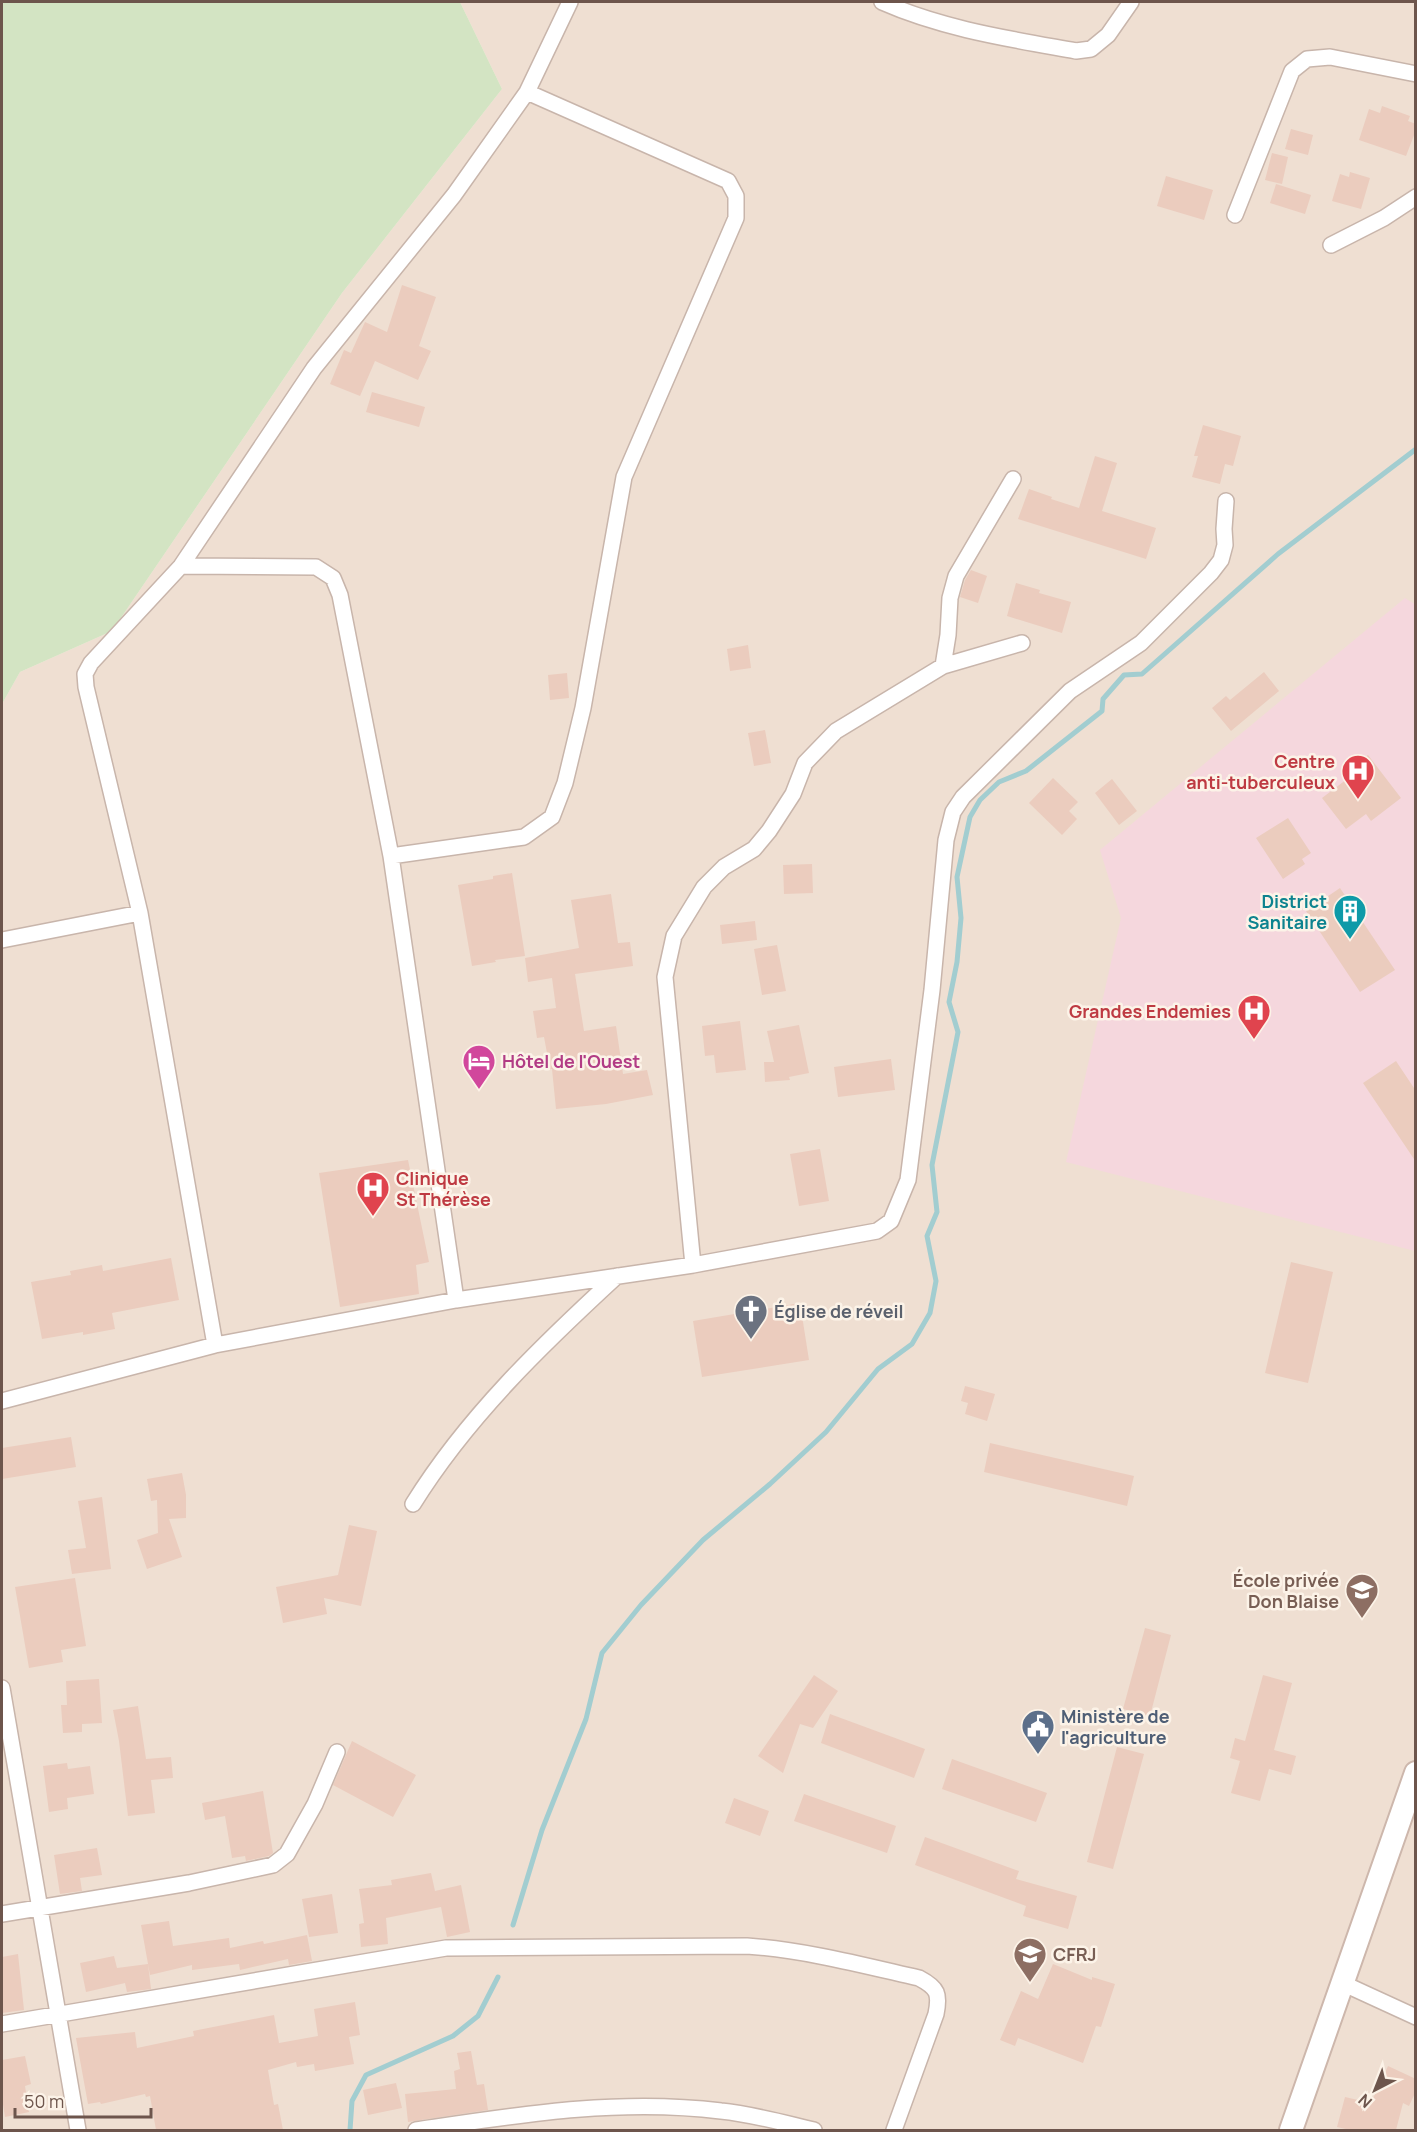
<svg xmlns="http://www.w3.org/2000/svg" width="1417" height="2132" viewBox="0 0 1417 2132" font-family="Manrope,sans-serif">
  <rect width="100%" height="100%" fill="#f9eee3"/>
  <path fill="#efdfd2" d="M460 2H1415V2130H2V704L20 672 112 631 342 293 502 89Z"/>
  <path fill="#f5d7dd" d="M1405 598 1416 605 1415 1251 1066 1162 1121 918 1100 850Z"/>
  <path fill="#d3e4c3" d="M2 2H460L502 89 342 293 112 631 20 672 2 704Z"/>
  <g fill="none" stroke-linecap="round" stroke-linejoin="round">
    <path stroke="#a2cdd0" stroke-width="5" d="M513 1925 542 1830 586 1719 602 1653 641 1605 703 1540 770 1484 826 1432 878 1369 912 1344 930 1313 936 1281 927 1236 937 1212 932 1165 958 1032 949 1002 957 962 961 918 957 877 970 817 980 800 999 782 1026 771 1102 711 1103 699 1124 675 1142 674 1278 554 1416 449
      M350 2130 352 2101 366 2075 453 2036 478 2016 498 1977"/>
  </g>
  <path fill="#ebccbe" d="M1382 106 1410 116 1408 121 1416 124V130L1406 156 1359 140 1369 109 1380 113Z
    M1291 129 1313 135 1308 155 1285 149Z
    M1272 153 1288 157 1282 184 1265 180Z
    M1350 172 1370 178 1361 209 1332 201 1340 174 1349 177Z
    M1166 176 1213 190 1204 220 1157 206Z
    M1276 184 1311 195 1305 214 1270 203Z
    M402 285 436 297 419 346 431 351 418 380 375 361 360 396 330 384 344 350 351 353 365 322 387 332Z
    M372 392 425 407 419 427 366 412Z
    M1203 425 1241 436 1233 466 1225 464 1220 484 1192 477 1198 456H1194Z
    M1095 456 1117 463 1102 511 1156 528 1146 559 1018 519 1029 489 1052 497 1051 499 1079 508Z
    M971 570 987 576 978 603 960 597 965 580Z
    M1016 583 1040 590 1039 593 1071 602 1062 633 1007 616Z
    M748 645 751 668 730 671 727 649Z
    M1264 672 1279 691 1231 731 1212 708 1226 696 1230 700Z
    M567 673 569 698 550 700 548 675Z
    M765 730 771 763 754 766 748 733Z
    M1368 755 1401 798 1371 821 1366 814 1346 829 1322 798 1351 776 1347 771Z
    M1053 778 1078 802 1069 811 1077 819 1062 835 1029 803Z
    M1112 779 1137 811 1119 825 1095 793Z
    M1288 818 1311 853 1302 859 1305 864 1283 879 1256 838Z
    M812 864 813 893 784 894 783 865Z
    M512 873 525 956 495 960 496 962 472 966 458 885 493 879V876Z
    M1340 888 1395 970 1360 992 1306 911Z
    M611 894 618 943 630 942 633 966 575 974 584 1031 616 1026 623 1074 647 1070 653 1095 606 1104 556 1109 552 1069H550L544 1037 537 1038 533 1011 556 1008 552 978 528 982 525 958 579 948 571 900Z
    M755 921 757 940 722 944 720 925Z
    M777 945 786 991 762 995 754 949Z
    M740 1021 746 1070 716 1073 714 1055 705 1056 702 1026Z
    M799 1025 809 1073 789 1077 790 1080 765 1082 764 1062H774L767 1031Z
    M891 1059 895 1090 838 1097 834 1067Z
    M1396 1061 1416 1091V1162L1363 1083Z
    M820 1149 829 1201 799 1206 790 1154Z
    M408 1160 429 1262 416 1265 419 1294 340 1307 319 1173Z
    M171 1258 179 1300 112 1313 115 1329 83 1335V1332L42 1339 31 1282 71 1275 70 1271 102 1265 103 1271Z
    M1291 1262 1333 1272 1308 1383 1265 1373Z
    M800 1303 809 1360 702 1377 693 1321Z
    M965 1386 995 1394 987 1421 965 1414 968 1403 961 1401Z
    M71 1437 76 1467 2 1479V1448Z
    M990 1443 1134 1476 1127 1506 984 1472Z
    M182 1473 186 1495V1518L169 1519 182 1557 147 1569 137 1540 158 1533 157 1500 151 1501 147 1479Z
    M102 1497 111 1569 72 1574 68 1550 86 1548 78 1501Z
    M349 1525 377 1531 361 1606 324 1598 327 1614 283 1623 276 1587 338 1575Z
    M75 1578 86 1646 61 1650 63 1662 29 1668 15 1587Z
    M1145 1628 1171 1635 1150 1716 1123 1709Z
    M814 1675 838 1691 813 1728 800 1724 783 1773 758 1756Z
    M1263 1675 1292 1683 1274 1750 1296 1756 1291 1775 1269 1769 1260 1801 1231 1793 1240 1761 1230 1758 1235 1738 1245 1741Z
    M99 1679 102 1723 82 1724V1732L63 1733 61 1705H67L66 1681Z
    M138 1706 146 1759 171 1757 173 1778 151 1780 155 1813 128 1816 119 1741 113 1710Z
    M830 1714 925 1749 914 1778 821 1743Z
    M352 1741 416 1775 393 1817 333 1785Z
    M1117 1747 1144 1754 1113 1869 1087 1862Z
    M952 1759 1047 1793 1036 1822 942 1789Z
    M67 1763 68 1769 90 1766 94 1794 67 1798 68 1809 49 1812 43 1766Z
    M263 1791 273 1853 269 1856 246 1861 245 1856 232 1858 225 1816 205 1820 202 1803Z
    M804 1794 896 1826 887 1853 794 1821Z
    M734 1798 769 1811 760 1836 725 1823Z
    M925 1837 1019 1871 1016 1879 1077 1896 1068 1929 1023 1916 1026 1906 915 1865Z
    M97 1848 102 1875 80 1878 82 1891 60 1894 54 1855Z
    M431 1873 435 1891 461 1885 470 1932 447 1937 441 1907 386 1918 388 1944 361 1947 359 1924 364 1923 359 1889 392 1885 391 1880Z
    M332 1894 338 1933 309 1937 302 1899Z
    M169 1921 173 1946 229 1938 230 1948 263 1941 264 1944 307 1935 312 1961 289 1965 288 1959 240 1970 239 1964 192 1970V1965L150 1975 141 1925Z
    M18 1954 24 2010 2 2013V1957Z
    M114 1956 117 1968 148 1964 151 1989 127 1992 125 1983 86 1992 80 1963Z
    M1053 1964 1092 1980V1977L1115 1984 1101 2027 1096 2026 1083 2063 1018 2038 1015 2046 1000 2040 1021 1991 1038 1999Z
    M355 2002 360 2035 349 2037 354 2064 315 2071 314 2064 297 2067 296 2062 268 2070 274 2105 278 2104 283 2130H156L150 2096 146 2097 145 2094 101 2104 100 2102 88 2104 76 2038 135 2032 137 2048 194 2036 193 2031 274 2015 279 2043 318 2036 314 2009Z
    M471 2051 477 2085 484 2084 488 2110 408 2122 405 2094 456 2089 454 2071 460 2069 457 2053Z
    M25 2056 31 2084 25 2086 29 2112 5 2117 2 2098V2060Z
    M1388 2066 1416 2079V2091L1409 2106 1403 2103 1396 2130H1350L1337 2127 1345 2097 1371 2103Z
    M396 2083 402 2108 368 2115 363 2090Z"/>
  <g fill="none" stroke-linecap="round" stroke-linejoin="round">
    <defs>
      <path id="street" d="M882 2C943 29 1010 39 1076 51L1091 49 1108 35 1131 2
        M1235 215 1292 71 1307 59 1330 57 1416 74
        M1331 245 1384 218 1416 197
        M181 566 316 567 333 578 340 595 391 856 456 1300
        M943 666 948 635 950 598 956 576 1013 479
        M391 856 524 837 552 817 565 783 583 708 624 477 736 218V196L728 181 527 92
        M2 940 140 913
        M693 1265 665 977 674 936 704 887 724 867 754 849 769 831 793 794 805 763 836 731 943 666 1022 643
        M215 1345 140 913 86 687 85 674 91 663 181 566 314 368 454 195 527 92 570 2
        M2 1401 215 1345 456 1300 693 1265 877 1231 891 1221 908 1180 932 990 946 840 953 812 963 797 1070 691 1141 643 1211 573 1221 560 1225 545 1224 529 1226 501
        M413 1504C467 1417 542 1345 617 1276
        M2 1688 78 2130
        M2 1914 189 1883 273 1865 287 1854 315 1804 337 1752
        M1342 1983 1416 2017
        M2 2024 446 1948 747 1946C805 1950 862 1965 919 1978 938 1988 940 1994 936 2014L894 2130
        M416 2130C517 2115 618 2098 721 2111 752 2114 784 2123 814 2130"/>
      <path id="secondary" d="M1291 2130 1416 1773"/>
    </defs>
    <use href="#street" stroke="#c8b5ab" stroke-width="18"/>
    <use href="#secondary" stroke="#cdb7ac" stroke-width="26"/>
    <use href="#street" stroke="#fff" stroke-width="15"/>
    <use href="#secondary" stroke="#fff" stroke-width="22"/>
  </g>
  <defs>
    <symbol id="hospital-pin" viewBox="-11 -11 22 30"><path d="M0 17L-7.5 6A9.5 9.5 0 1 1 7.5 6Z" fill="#e0444e" stroke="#fcf3e8"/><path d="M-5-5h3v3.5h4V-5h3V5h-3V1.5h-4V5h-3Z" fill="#fff"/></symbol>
    <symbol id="building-pin" viewBox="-11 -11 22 30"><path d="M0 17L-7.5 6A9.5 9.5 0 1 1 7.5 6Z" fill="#0f9aa8" stroke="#fcf3e8"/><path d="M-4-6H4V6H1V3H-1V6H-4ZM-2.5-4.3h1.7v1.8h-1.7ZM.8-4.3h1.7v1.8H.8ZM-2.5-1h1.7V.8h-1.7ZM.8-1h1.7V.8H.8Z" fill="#fff"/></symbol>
    <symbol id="hotel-pin" viewBox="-11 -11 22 30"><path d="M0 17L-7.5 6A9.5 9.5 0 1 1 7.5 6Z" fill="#d1479c" stroke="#fcf3e8"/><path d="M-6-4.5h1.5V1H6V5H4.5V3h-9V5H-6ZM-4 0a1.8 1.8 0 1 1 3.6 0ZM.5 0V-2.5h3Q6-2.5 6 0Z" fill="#fff"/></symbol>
    <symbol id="church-pin" viewBox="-11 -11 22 30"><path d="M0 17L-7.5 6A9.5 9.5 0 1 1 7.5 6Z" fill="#6b7280" stroke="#fcf3e8"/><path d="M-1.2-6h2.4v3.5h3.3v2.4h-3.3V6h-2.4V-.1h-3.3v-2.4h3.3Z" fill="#fff"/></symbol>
    <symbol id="school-pin" viewBox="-11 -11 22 30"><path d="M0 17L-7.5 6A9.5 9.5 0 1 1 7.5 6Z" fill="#8d6e63" stroke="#fcf3e8"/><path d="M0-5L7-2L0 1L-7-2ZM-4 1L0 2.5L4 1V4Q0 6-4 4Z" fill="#fff"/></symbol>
    <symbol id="civic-pin" viewBox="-11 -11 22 30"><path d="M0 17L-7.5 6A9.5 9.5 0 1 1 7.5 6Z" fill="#5c6f8a" stroke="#fcf3e8"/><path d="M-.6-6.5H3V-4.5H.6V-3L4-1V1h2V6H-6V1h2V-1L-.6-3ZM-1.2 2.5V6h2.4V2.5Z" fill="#fff"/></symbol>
  </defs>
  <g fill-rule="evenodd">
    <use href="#hospital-pin" x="1339" y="752" width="38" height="52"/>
    <use href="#building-pin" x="1331" y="892" width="38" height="52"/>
    <use href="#hospital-pin" x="1235" y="992" width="38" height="52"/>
    <use href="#hotel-pin" x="460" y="1042" width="38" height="52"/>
    <use href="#hospital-pin" x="354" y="1169" width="38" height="52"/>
    <use href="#church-pin" x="732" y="1292" width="38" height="52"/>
    <use href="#school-pin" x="1343" y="1571" width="38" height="52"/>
    <use href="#civic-pin" x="1019" y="1707" width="38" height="52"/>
    <use href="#school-pin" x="1011" y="1935" width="38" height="52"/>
  </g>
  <g text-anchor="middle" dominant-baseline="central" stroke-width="5" stroke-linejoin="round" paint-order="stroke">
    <g font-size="18" font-weight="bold" fill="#be3a42" stroke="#fcf3e8" text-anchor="end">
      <text x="1335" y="761">Centre<tspan x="1335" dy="21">anti-tuberculeux</tspan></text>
      <text x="1231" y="1011">Grandes Endemies</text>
      <text x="396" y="1178" text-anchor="start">Clinique<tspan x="396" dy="21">St Thérèse</tspan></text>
    </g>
    <g font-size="18" font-weight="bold" fill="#0d838f" stroke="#fcf3e8" text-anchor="end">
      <text x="1327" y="901">District<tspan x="1327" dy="21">Sanitaire</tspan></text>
    </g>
    <g font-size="18" font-weight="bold" fill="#b23c85" stroke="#fcf3e8" text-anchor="start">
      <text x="502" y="1061">Hôtel de l'Ouest</text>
    </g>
    <g font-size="18" font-weight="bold" fill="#5b616d" stroke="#fcf3e8" text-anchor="start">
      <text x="774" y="1311">Église de réveil</text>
    </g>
    <g font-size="18" font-weight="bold" fill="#785e54" stroke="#fcf3e8" text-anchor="end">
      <text x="1339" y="1580">École privée<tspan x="1339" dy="21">Don Blaise</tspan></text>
      <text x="1053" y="1954" text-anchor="start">CFRJ</text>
    </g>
    <g font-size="18" font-weight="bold" fill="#4e5e75" stroke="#fcf3e8" text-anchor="start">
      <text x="1061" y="1716">Ministère de<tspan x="1061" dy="21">l'agriculture</tspan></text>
    </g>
  </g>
  <rect width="1417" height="2132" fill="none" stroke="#6d554c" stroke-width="6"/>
  <g transform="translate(1375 2090) rotate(222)" stroke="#fcf3e8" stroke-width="4.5" paint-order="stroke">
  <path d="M0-4.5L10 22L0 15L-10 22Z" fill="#6d554c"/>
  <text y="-9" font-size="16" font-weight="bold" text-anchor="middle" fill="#6d554c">N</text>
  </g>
  <path d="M15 2108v9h136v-9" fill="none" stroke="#6d554c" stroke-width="3"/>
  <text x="24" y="2108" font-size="18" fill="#6d554c" stroke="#fcf3e8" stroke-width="4.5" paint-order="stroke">50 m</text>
</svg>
